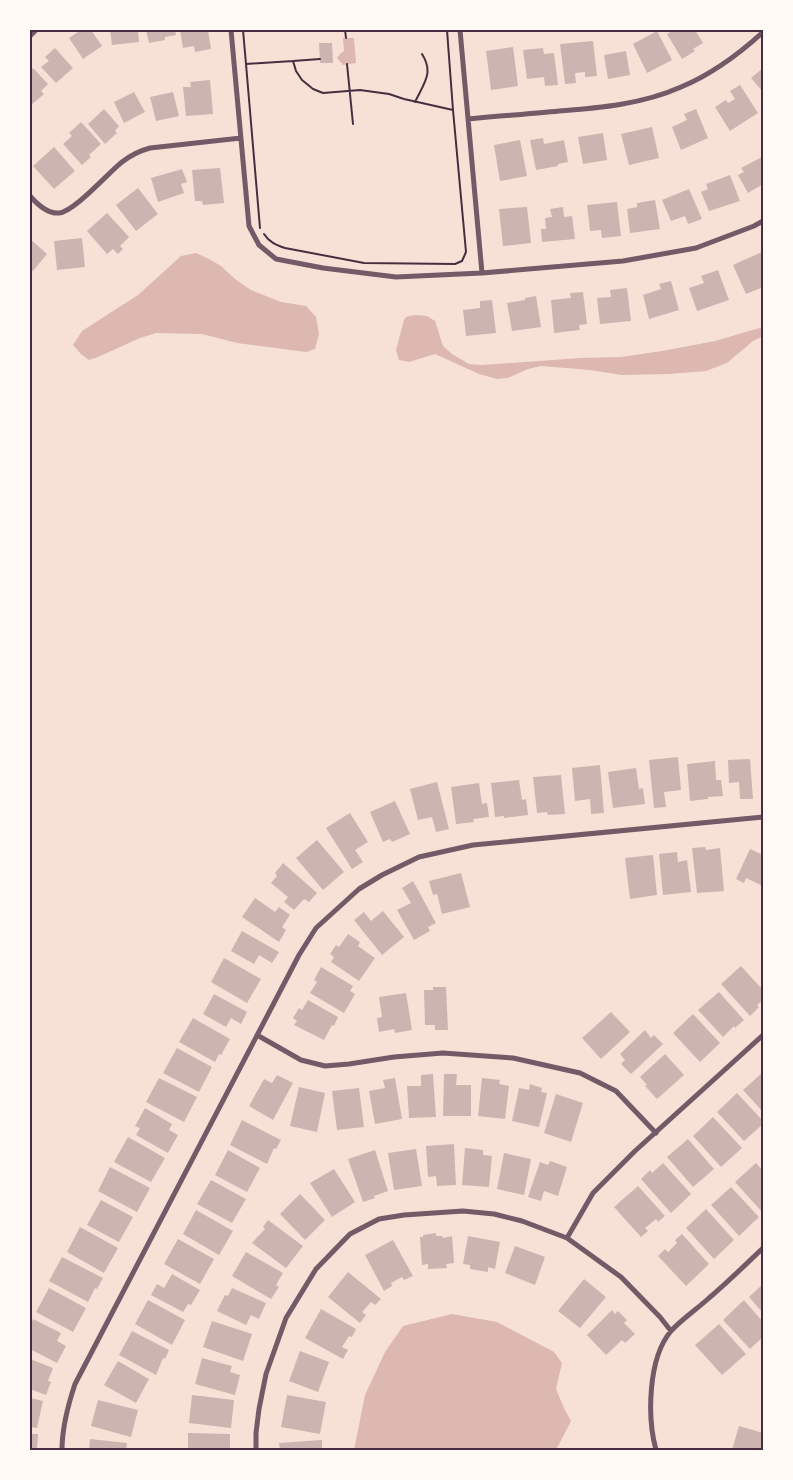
<svg xmlns="http://www.w3.org/2000/svg" width="793" height="1480" viewBox="0 0 793 1480" font-family="Georgia,serif">
  <rect width="100%" height="100%" fill="#f7e1d7"/>
  <path fill="#dcb8b0" d="M343 38H354L356 63 343 65 337 58 341 53 344 51Z
    M196 253 209 259 221 266 235 279 251 290 281 302 306 306 316 317 319 334 315 349 306 352 237 343 202 334 156 333 140 338 98 357 89 360 81 354 73 345 82 331 138 295 181 256Z
    M414 315 427 316 435 321 443 346 452 354 469 364 482 365 580 358 621 357 662 351 715 341 763 327V336L753 341 727 363 706 371 669 374 622 375 590 370 541 366 528 369 508 378 497 379 479 374 435 354 409 362 399 360 396 350 404 320 406 317Z
    M452 1314 497 1322 554 1352 562 1363 556 1389 564 1408 571 1421 556 1450H354L365 1395 385 1352 403 1326Z"/>
  <path fill="#ccb4b1" d="M81 30H91L102 46 83 59 69 38Z
    M110 30H138L139 42 112 45Z
    M146 30H175L176 35 165 37V40L149 43Z
    M180 30H208L211 49 195 52 194 46 183 48Z
    M674 30H695L703 43 693 49 695 51 682 59 667 34Z
    M657 31 672 60 647 73 633 44Z
    M593 41 597 76 585 77V72L575 73 576 83 565 84 560 44Z
    M319 43H332L333 63H320Z
    M513 47 518 86 491 90 486 51Z
    M55 48 73 68 56 83 41 67 49 61 45 57Z
    M543 48 544 54 554 53 558 85 545 86 544 77 527 79 523 50Z
    M626 51 630 75 608 79 604 55Z
    M33 68 48 84 41 91 44 94 30 106V71Z
    M763 68V92L751 78Z
    M210 80 213 114 186 116 183 87H191L190 82Z
    M740 85 758 113 730 131 715 107 726 100 728 103 735 99 730 91Z
    M134 92 145 112 124 123 114 102Z
    M173 92 179 116 156 121 150 97Z
    M104 109 119 126 115 131 117 133 105 144 88 124Z
    M696 109 708 138 681 150 672 127 687 120 684 114Z
    M81 122 101 144 89 155 91 157 82 165 63 144 72 136 69 133Z
    M652 127 659 158 629 165 621 134Z
    M603 133 607 160 583 164 578 137Z
    M543 138 544 144 564 140 568 162 558 164V166L536 170 530 140Z
    M520 140 527 176 500 181 494 145Z
    M54 147 75 171 54 189 33 166Z
    M762 157 763 184 748 193 738 175 744 172 741 168Z
    M220 168 224 203 203 205 202 201H195L192 170Z
    M182 169 187 182 181 184 184 193 158 202 151 178Z
    M730 175 740 201 709 211 701 192 708 189 706 184Z
    M138 188 158 214 136 231 116 205Z
    M689 189 702 219 688 224 685 216 671 221 662 200Z
    M655 200 660 229 630 233 627 209 637 207V203Z
    M617 202 621 236 602 238 601 230 590 231 587 205Z
    M527 207 531 243 503 246 499 209Z
    M563 207 564 217 572 216 575 239 542 242 541 229H546L545 218 552 217 550 209Z
    M107 213 129 237 120 246 123 249 118 254 113 249 107 254 87 231Z
    M82 238 85 267 57 270 54 241Z
    M30 239 47 254 33 271 30 269Z
    M762 252 763 287 746 294 733 265Z
    M718 270 729 300 697 311 689 288 704 283 701 276Z
    M671 281 679 310 649 319 643 295 661 289 659 284Z
    M627 288 631 321 600 324 597 298 611 297 610 290Z
    M583 292 587 324 579 325 580 330 554 333 551 300 571 298 570 293Z
    M536 296 541 327 512 331 507 303 525 300V298Z
    M492 300 496 333 466 336 463 310 480 308V301Z
    M678 757 681 790 664 792 666 807 654 808 649 760Z
    M750 759 753 799H740L739 782 729 783 728 760Z
    M715 761 716 780H721L723 796 708 797V799L690 801 687 764Z
    M600 765 604 813 591 814 590 799 575 801 572 768Z
    M636 768 639 789 643 788 645 804 613 808 608 772Z
    M561 775 565 814 548 815 547 812 537 813 533 777Z
    M519 780 522 800 526 799 528 815 504 818V816L495 817 491 783Z
    M437 782 449 829 436 832 432 817 418 820 410 789Z
    M479 783 482 804 487 803 489 817 473 819 474 822 456 824 451 787Z
    M395 801 410 834 392 842 390 839 383 842 370 812Z
    M350 813 368 842 355 850 363 862 352 869 326 828Z
    M317 840 344 872 323 890 296 858Z
    M705 847 706 850 720 848 724 891 697 893 692 848Z
    M750 849 763 855V886L746 878 744 883 736 879Z
    M677 852 678 862 687 860 691 892 663 895 659 854Z
    M653 855 657 895 630 899 625 858Z
    M283 863 317 893 309 902 304 899 294 910 284 902 288 897 271 883 277 876 275 873Z
    M461 873 470 907 442 914 437 894 433 895 429 881Z
    M413 881 436 923 428 927 430 931 414 940 397 910 411 903 402 888Z
    M255 898 275 912 279 907 290 915 282 927 286 930 279 942 242 917Z
    M383 911 404 937 382 955 354 920 364 912 371 921Z
    M242 931 279 952 272 963 259 955 254 964 231 951Z
    M348 934 360 942 358 946 375 958 359 981 331 962 334 957 330 954 336 945 339 947Z
    M224 958 261 979 247 1003 211 982Z
    M741 966 763 990V1000L757 1005 759 1007 750 1016 721 984Z
    M321 967 353 986 350 991 355 994 344 1013 310 993 317 982 314 980Z
    M433 987H446L448 1030H435V1025H425L424 990H433Z
    M719 992 744 1020 735 1028 734 1026 723 1037 698 1010Z
    M406 993 412 1030 395 1033 394 1029 379 1032 377 1018 382 1017 379 997Z
    M214 994 247 1012 241 1024 231 1018 226 1027 203 1014Z
    M308 1000 338 1017 334 1026 332 1025 324 1040 294 1025 297 1021 293 1018 299 1008 302 1010Z
    M611 1012 630 1032 601 1059 582 1038Z
    M693 1014 720 1043 700 1062 673 1033Z
    M193 1018 230 1039 221 1055 219 1054 215 1062 179 1042Z
    M645 1030 651 1038 654 1035 663 1044 631 1074 621 1064 625 1060 620 1054Z
    M177 1048 212 1067 199 1092 163 1073Z
    M665 1054 684 1075 657 1099 645 1086 647 1085 640 1077Z
    M763 1072V1112L743 1090Z
    M433 1074 436 1117 409 1118 407 1086H421V1075Z
    M444 1074H457L456 1085H471V1116H443Z
    M277 1075 293 1083 273 1120 249 1106 264 1079 272 1083Z
    M159 1078 197 1097 184 1122 146 1102Z
    M395 1078 402 1119 375 1124 369 1091 385 1088 383 1080Z
    M482 1078 500 1080 499 1084 509 1086 505 1119 478 1116Z
    M530 1084 542 1088 541 1092 547 1093 539 1127 512 1121 519 1088 529 1090Z
    M299 1087 325 1093 317 1132 290 1126Z
    M359 1088 364 1127 337 1130 332 1091Z
    M737 1093 763 1121V1124L744 1141 717 1112Z
    M556 1094 583 1103 571 1142 544 1133Z
    M145 1108 172 1124 169 1130 178 1135 168 1153 136 1135 140 1128 135 1126Z
    M713 1117 742 1148 721 1167 693 1136Z
    M242 1120 281 1140 276 1149 274 1148 267 1164 230 1145Z
    M128 1137 165 1158 151 1182 114 1162Z
    M688 1139 714 1169 693 1187 667 1157Z
    M454 1144 456 1185 437 1186 436 1176 428 1177 426 1146Z
    M465 1148 483 1150V1155L492 1156 489 1187 462 1185Z
    M416 1149 422 1186 394 1190 388 1153Z
    M228 1150 260 1168 247 1192 215 1175Z
    M375 1150 388 1191 374 1196 375 1198 363 1202 348 1159Z
    M504 1153 531 1159 524 1195 497 1189Z
    M550 1161 567 1167 558 1196 544 1191 541 1201 528 1197 540 1162 548 1165Z
    M663 1163 691 1194 671 1213 641 1179 650 1170 652 1173Z
    M756 1163 763 1171V1213L735 1182Z
    M110 1167 150 1188 137 1212 98 1191Z
    M334 1169 355 1202 332 1217 310 1183Z
    M211 1180 246 1199 232 1223 197 1204Z
    M638 1186 665 1216 658 1222 656 1219 645 1228 648 1231 641 1237 614 1207Z
    M731 1187 759 1217 739 1236 711 1205Z
    M300 1194 325 1220 305 1240 280 1214Z
    M101 1200 133 1217 119 1242 87 1225Z
    M706 1209 734 1240 714 1259 686 1228Z
    M196 1210 233 1231 219 1255 183 1234Z
    M268 1220 303 1246 286 1268 252 1243 265 1229 263 1227Z
    M80 1227 118 1248 104 1273 67 1252Z
    M436 1233V1236H442L443 1238 452 1236 454 1263 446 1264 447 1268 428 1269V1264L422 1265 420 1237H423V1235Z
    M682 1234 709 1264 686 1286 658 1256 665 1249 668 1252 677 1243 675 1240Z
    M468 1236 500 1242 495 1269 488 1267V1272L470 1269V1265L463 1264Z
    M178 1239 214 1259 200 1284 164 1264Z
    M393 1240 413 1276 404 1280 402 1277 391 1283 392 1286 384 1291 365 1255Z
    M515 1246 545 1257 535 1285 505 1273Z
    M246 1252 283 1273 276 1285 279 1287 271 1299 232 1276Z
    M62 1257 103 1278 97 1289 95 1288 88 1302 49 1281Z
    M348 1272 381 1299 375 1305 371 1302 362 1312 366 1315 360 1323 328 1297Z
    M172 1274 200 1290 191 1305 188 1304 183 1312 151 1295 157 1284 164 1288Z
    M584 1279 606 1297 580 1328 558 1311Z
    M763 1284V1313L749 1297Z
    M49 1288 86 1308 73 1332 36 1312Z
    M232 1288 266 1303 259 1319 251 1315 246 1325 217 1311 225 1295 228 1296Z
    M148 1300 185 1320 172 1345 135 1324Z
    M744 1300 763 1322V1337L750 1349 723 1320Z
    M321 1309 356 1329 352 1337 349 1336 342 1347 348 1350 343 1359 305 1338Z
    M612 1310 615 1314 618 1311 627 1320 624 1323 635 1334 625 1343 622 1340 606 1355 587 1335Z
    M33 1319 61 1333 57 1341 66 1346 57 1363 30 1349V1326Z
    M212 1321 252 1334 243 1361 203 1347Z
    M719 1324 746 1354 722 1375 695 1345Z
    M132 1331 169 1350 165 1359 163 1358 156 1375 119 1355Z
    M300 1351 329 1362 318 1392 289 1381Z
    M202 1358 232 1366 230 1372 240 1375 235 1395 195 1384Z
    M30 1359 53 1368 48 1381 51 1382 46 1395 30 1389Z
    M118 1361 149 1379 136 1403 104 1385Z
    M192 1395 234 1400 231 1428 189 1423Z
    M287 1395 326 1402 320 1434 281 1427Z
    M30 1398 43 1401 37 1428 30 1427Z
    M98 1400 138 1410 131 1437 91 1426Z
    M739 1426 763 1433V1450H732Z
    M188 1433 230 1434V1450H188Z
    M30 1434H38L37 1450H30Z
    M90 1439 127 1443 126 1450H89Z
    M322 1440V1450H280L279 1443Z"/>
  <g fill="none" stroke-linecap="round" stroke-linejoin="round">
    <path stroke="#4a2c40" stroke-width="2" d="M243 30 246 64
      M345 30 346 38
      M293 61 320 59
      M347 64 353 124
      M415 102C424 83 434 73 422 54
      M260 228 246 64 293 61 296 71 302 80 313 89 323 93 360 90 389 94 404 99 453 110
      M264 234C269 242 276 245 285 248L364 263 455 264 462 261 466 252 453 110 447 30"/>
    <path stroke="#755966" stroke-width="5" d="M231 30 249 226 259 245 276 259 323 268 396 277 482 273 623 261 696 248 754 226 763 221
      M460 30 482 273
      M30 36 36 30
      M468 119C498 116 529 114 559 111 600 108 643 104 681 87 712 74 739 54 763 32
      M30 196C37 204 48 214 59 213 74 212 109 172 122 162 131 155 139 151 150 148L241 138
      M257 1035 301 1060 325 1066 349 1064 394 1057 443 1053 513 1058 580 1073 616 1091 656 1133
      M671 1331 660 1317 621 1277 567 1238 593 1193 635 1151 763 1035
      M62 1450C62 1428 68 1405 75 1384L299 955 316 928 359 889 382 875 419 857 473 845 763 817
      M256 1450V1433L259 1409 266 1374 286 1318 316 1269 350 1234 379 1219 404 1215 463 1211 494 1214 522 1221 567 1238
      M656 1450C647 1417 648 1358 671 1331 682 1319 697 1309 709 1298 728 1282 745 1265 763 1248"/>
  </g>
  <rect width="793" height="1480" fill="none" stroke="#fffaf5" stroke-width="62"/>
  <rect x="31" y="31" width="731" height="1418" fill="none" stroke="#4a2c40" stroke-width="2"/>
</svg>
